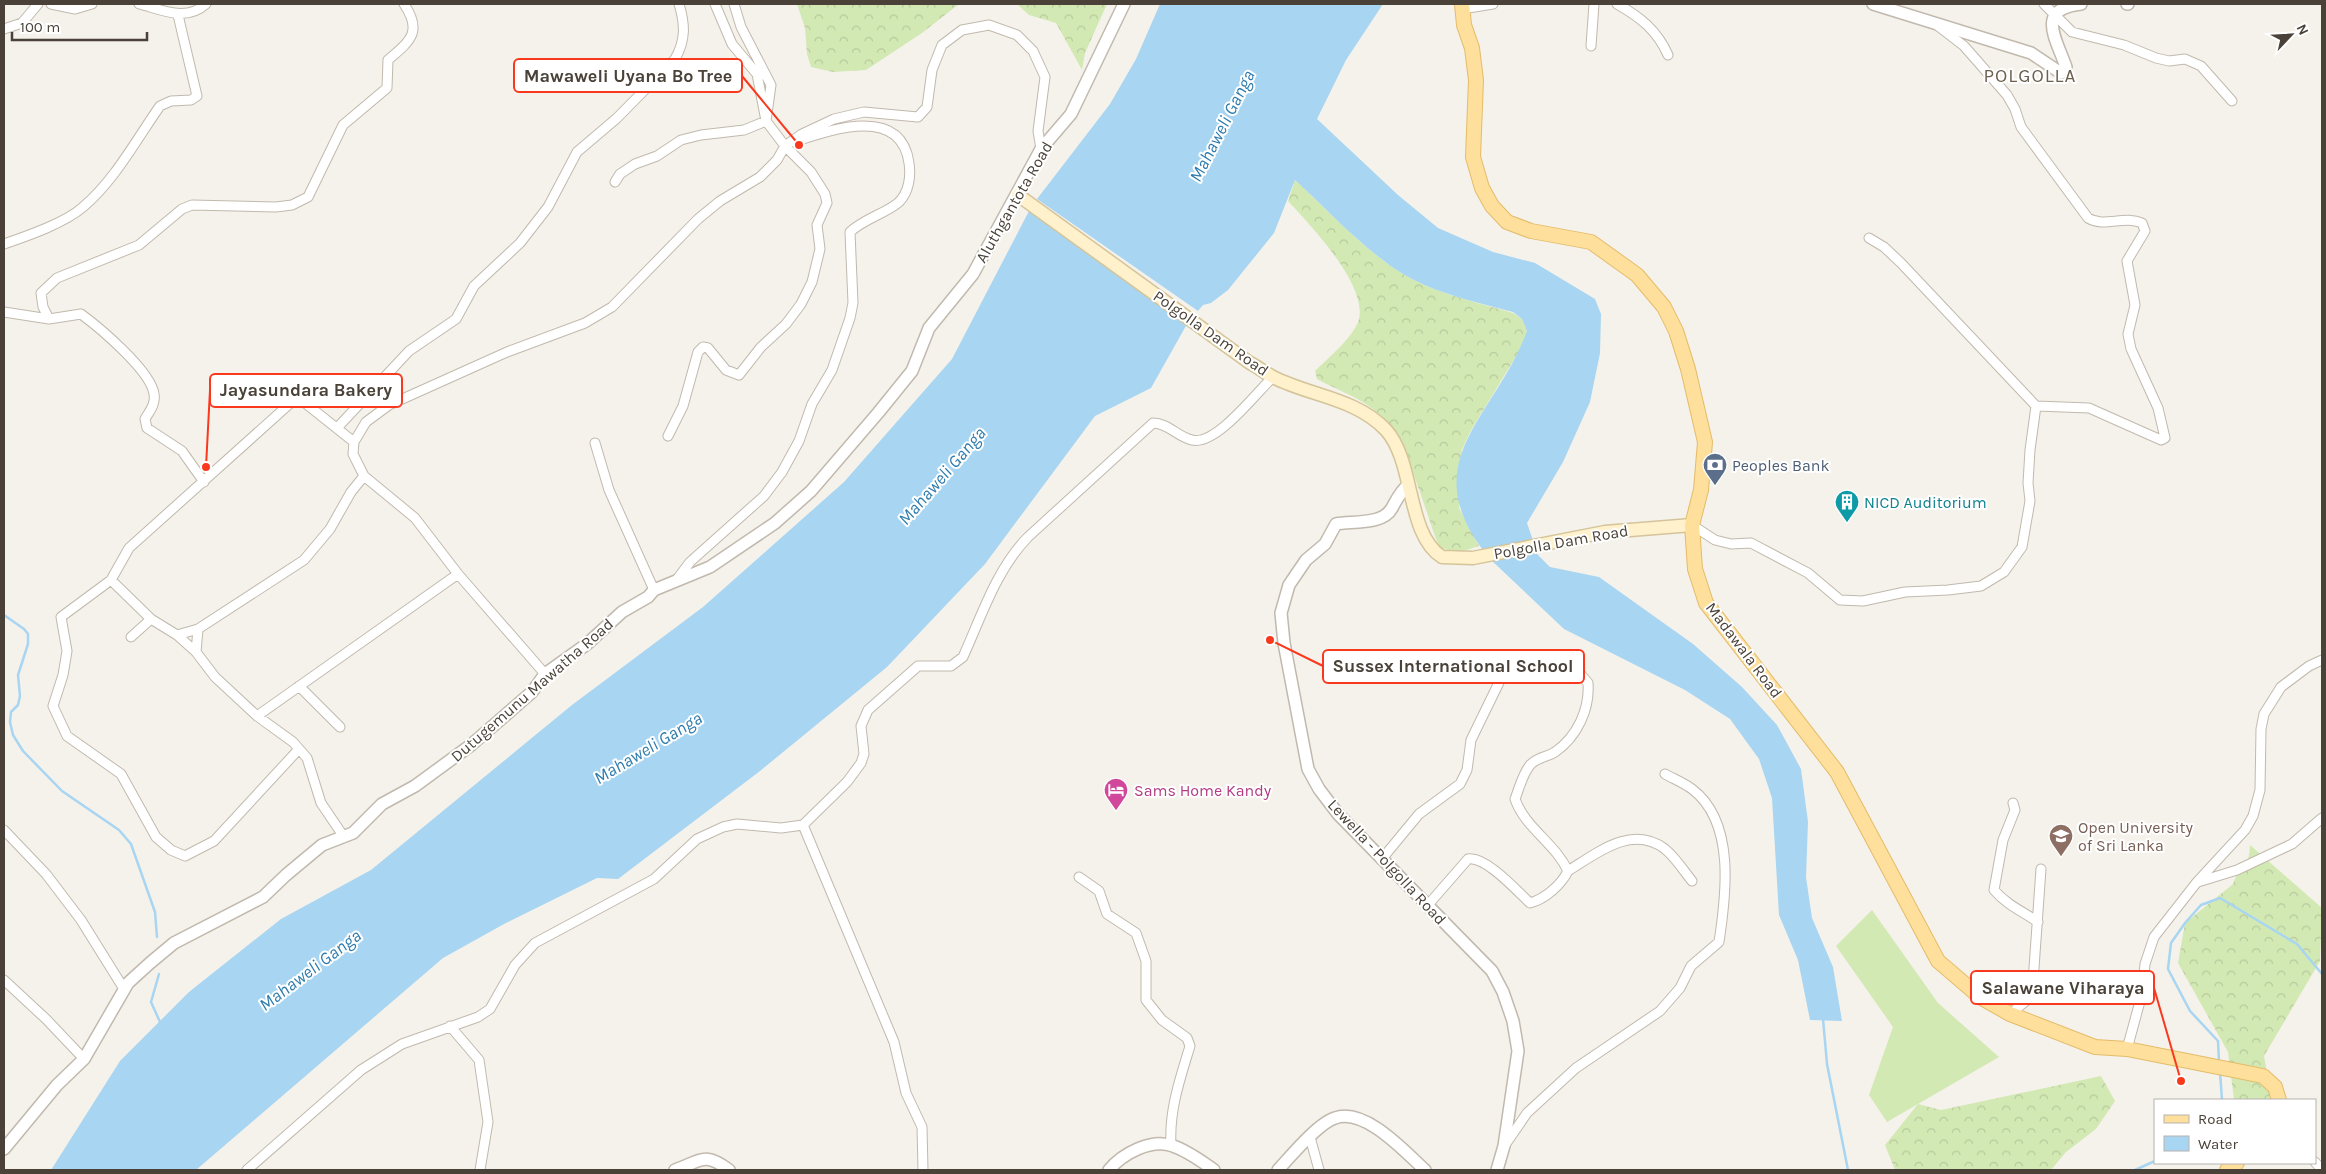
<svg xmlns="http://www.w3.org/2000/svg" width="2326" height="1174" viewBox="0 0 2326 1174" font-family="Karla,sans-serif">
  <defs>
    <pattern id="forest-crowns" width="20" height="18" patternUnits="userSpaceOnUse" patternTransform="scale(1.25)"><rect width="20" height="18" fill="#d3e9b4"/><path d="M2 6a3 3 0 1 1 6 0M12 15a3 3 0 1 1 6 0" fill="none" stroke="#b7c99c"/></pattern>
  </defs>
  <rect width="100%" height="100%" fill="#f5f2eb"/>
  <path fill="#d3e9b4" d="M1872 910 1938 1003 1999 1057 1887 1122 1869 1095 1893 1027 1836 946Z"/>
  <path fill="url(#forest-crowns)" d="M797 4H959L922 33 866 70 833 72 811 67 807 54 805 28Z
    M1017 4H1107L1085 53 1082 70 1056 23 1029 15Z
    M1295 180C1329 211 1371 258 1412 279 1443 295 1479 303 1513 313L1522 319 1527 331 1521 348 1470 432 1462 450 1459 508 1479 546 1457 553 1439 547C1422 503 1409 441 1374 410 1358 397 1335 389 1317 379L1315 371C1327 359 1355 336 1359 319 1367 284 1310 225 1288 201Z
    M2250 845 2322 908 2320 961 2264 1056 2272 1100H2234L2228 1052 2178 963 2185 923 2233 884C2239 865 2249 871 2250 845Z
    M2101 1076 2115 1101 2096 1129 2066 1152 2051 1170H1895L1885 1145 1918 1104 1941 1110Z"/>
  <path fill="#a8d5f1" d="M1160 4H1383L1346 60 1317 119 1398 195 1438 228 1493 252 1535 263 1595 299 1601 314 1600 353 1590 402 1563 462 1527 523 1538 555 1550 567 1599 577 1693 644 1742 687 1777 725 1801 769 1808 822 1806 877 1812 918 1833 967 1842 1021 1810 1020 1798 960 1779 915 1772 798 1759 759 1730 719 1685 690 1564 629 1490 559C1410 462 1494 420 1527 331L1522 319 1513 312C1479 303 1443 295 1412 279 1370 257 1330 212 1295 180L1274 233 1228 290 1211 303 1203 305 1198 311 1037 199 1110 104 1136 59Z
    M1029 211 1187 324 1151 388 1095 416 985 564 887 667 760 771 618 879 597 878 504 924 443 958 196 1170H51L120 1061 189 992 281 919 371 870 572 705 703 607 844 482 952 359Z"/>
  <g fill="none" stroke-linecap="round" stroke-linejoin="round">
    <path stroke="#a8d5f1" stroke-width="2.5" d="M4 615 24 629 28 634V644L18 675 20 696 18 705 11 712 10 722 13 735 23 751 62 791 119 830 131 844 155 912 157 937
      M159 974 151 1002 160 1022
      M1823 1019 1827 1064 1848 1170
      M2219 1062 2218 1041 2190 1011 2168 969 2171 943 2185 923 2201 905 2220 898 2297 944 2322 974
      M2220 1072 2222 1100
      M2135 1170 2155 1161"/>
    <defs>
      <path id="minor" d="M51 4 75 9 92 4
        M139 4C163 10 186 22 206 4
        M1617 4C1640 17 1657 30 1668 55
        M2044 4 2072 32 2124 45 2156 58 2169 61 2185 59 2201 66 2232 101
        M1462 9 1493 4
        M4 29 22 23 38 4
        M1591 46 1594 4
        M615 182 620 174 635 164 657 156 681 140 701 135 744 130 766 121 771 85 741 27 734 4
        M1869 238 1884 247 1901 263 2036 406 2089 408 2161 440 2165 438 2158 408 2131 349 2128 334 2135 305 2127 261 2145 231 2142 223C2124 215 2104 228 2088 218L2021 127 2015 109 2007 95 1964 46 1938 26
        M4 244C27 236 65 223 83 207 115 180 136 140 160 106L171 101 191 100 197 96 178 15
        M4 312 49 319 81 314C100 328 151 371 154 394 156 404 149 412 145 419L147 428 182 451 204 482
        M49 319 43 307 41 293 57 278 139 245 182 209 192 205 276 207 292 205 308 197 343 125 387 88 388 60C410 41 423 32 404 4
        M337 428 409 351 456 319 474 286 520 243 548 207 577 152 617 118 675 59C686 40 685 24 679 4
        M668 436 683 406 698 352 703 347 708 348 726 370 739 375 761 347 786 324 801 304 812 282 820 249 817 225 827 203 825 194 811 172 785 146 766 121 757 74 732 44 715 4
        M595 443 609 490 654 590
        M1692 525 1715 540 1731 544 1751 543 1808 573 1840 600 1863 601 1905 592 1948 590 1981 586 2004 572 2022 547 2030 501 2028 483 2030 450 2036 406
        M111 580 129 548 295 399H300L354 442
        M675 582 690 562 764 496 782 472 799 441 812 404 832 370 850 318 853 303 850 232C865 218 887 213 899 202 909 192 911 176 909 163 901 106 833 129 797 141
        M177 635 198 629
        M131 637 151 619
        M196 652 198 629 304 560 330 529 351 492 364 476
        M545 674 458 574 415 518 364 476 353 454 354 442 366 422 389 405 507 352 585 323 612 307 698 219 720 201 760 177 777 160 785 146 802 134 834 119 864 112 918 117 927 107 932 70 942 45 962 30 989 25 1017 35 1033 51 1045 77 1038 131 1041 149
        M299 686 340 727
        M257 716 458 574
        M299 749 214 841 185 856 171 850 156 837 121 774 67 736 53 706 63 675 67 651 61 617 111 580 151 619 177 635 196 652 215 677 257 716 293 742 307 758 321 803 344 837
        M2013 803 2015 810 2003 840 1994 890C2007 905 2022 911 2038 922
        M803 825 894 1042 906 1093 922 1127 923 1170
        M4 830 46 874 81 920 124 989
        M1381 860 1419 814 1460 784 1467 770 1471 740 1510 660
        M1568 871C1597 853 1632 824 1665 849 1675 857 1684 871 1692 881
        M1079 877 1099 891 1107 914 1136 933 1146 961V1000L1162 1020 1187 1038 1190 1046C1180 1079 1169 1110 1171 1145
        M2198 882 2237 870 2292 844 2322 818
        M1427 906 1468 859C1486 856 1517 891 1530 903 1545 899 1561 885 1568 871 1555 843 1525 828 1515 799 1519 789 1523 772 1531 764 1540 756 1548 757 1555 752 1577 737 1590 709 1588 683L1578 671 1565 666 1555 670
        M4 980 46 1019 84 1059
        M2010 1014 2032 996 2041 869
        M450 1026 479 1060 488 1122 480 1170
        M2127 1049 2142 994 2145 964 2154 937 2197 882 2245 830 2253 816 2260 790 2261 729 2264 714 2281 687 2309 666 2322 660
        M1310 1137 1319 1170
        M1505 1145 1527 1113 1576 1068 1660 1011 1680 988 1691 966 1719 942C1726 896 1736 822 1692 789 1684 783 1674 779 1665 774
        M2315 1162 2322 1170
        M247 1170 361 1070 402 1044 478 1017 490 1009 515 965 535 943 654 879 697 839 723 827 737 824 781 828 803 825 847 782 861 763 864 754 861 726 868 710 918 666H951L963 657C982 615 996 570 1028 537L1153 423C1168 423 1178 437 1192 440 1216 446 1256 393 1273 377"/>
      <path id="tertiary" d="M1873 4 2031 53 2061 73 2066 67C2056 38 2035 9 2081 4
        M2127 4H2128
        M1408 485C1400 492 1397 499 1392 508 1383 525 1352 521 1336 524L1325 544 1306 560 1289 585 1281 613 1284 643 1308 769 1319 789 1338 814 1492 971 1503 992 1513 1021 1518 1051 1504 1146 1497 1170
        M4 1149 57 1085 84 1059 128 983 150 963 174 943 263 897 286 875 322 845 353 833 382 804 415 786 471 745 532 692 545 674 587 644 622 612 648 597 654 590 710 567 775 523 811 491 878 413 912 371 929 328 973 274 1041 149 1071 114 1124 4
        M675 1170C701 1161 704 1151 729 1170
        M1109 1170C1122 1154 1151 1138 1173 1146 1188 1151 1201 1161 1214 1170
        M1278 1170C1290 1157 1318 1123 1335 1118 1365 1107 1405 1152 1425 1170"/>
      <path id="secondary" d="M1018 195 1250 363C1258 367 1265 373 1273 377 1310 396 1356 398 1386 430 1415 462 1406 534 1442 557L1473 558 1605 532 1692 525"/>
      <path id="primary" d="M1462 4 1464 25 1472 48 1476 80 1473 157 1482 188 1492 206 1507 222 1531 231 1591 242 1637 275 1664 307 1676 331 1688 369 1705 442 1701 490 1692 525 1695 569 1706 603 1837 772 1938 961 1980 997 2010 1014 2095 1047 2127 1049 2263 1076 2275 1087 2279 1100
        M2227 1170 2237 1163"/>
    </defs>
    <use href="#minor" stroke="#c1b9ad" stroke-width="11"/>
    <use href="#tertiary" stroke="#c1b9ad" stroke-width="14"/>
    <use href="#secondary" stroke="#d5c49a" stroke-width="15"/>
    <use href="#primary" stroke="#e4bc6a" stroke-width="16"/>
    <use href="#minor" stroke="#fff" stroke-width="9"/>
    <use href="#tertiary" stroke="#fff" stroke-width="11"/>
    <use href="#secondary" stroke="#fef1cc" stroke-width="12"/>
    <use href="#primary" stroke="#fedf9b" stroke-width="14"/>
  </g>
  <defs>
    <symbol id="bank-pin" viewBox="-11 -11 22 30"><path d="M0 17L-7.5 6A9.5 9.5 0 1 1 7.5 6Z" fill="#5c6f8a" stroke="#fff"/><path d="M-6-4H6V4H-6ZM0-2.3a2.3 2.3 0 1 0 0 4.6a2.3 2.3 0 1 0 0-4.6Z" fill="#fff"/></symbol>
    <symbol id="building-pin" viewBox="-11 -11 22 30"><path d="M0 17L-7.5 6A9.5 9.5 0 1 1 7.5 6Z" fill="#0f9aa8" stroke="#fff"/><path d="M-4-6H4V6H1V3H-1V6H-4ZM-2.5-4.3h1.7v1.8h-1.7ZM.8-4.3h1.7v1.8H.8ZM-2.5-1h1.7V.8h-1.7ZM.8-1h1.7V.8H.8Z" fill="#fff"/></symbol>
    <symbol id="hotel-pin" viewBox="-11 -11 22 30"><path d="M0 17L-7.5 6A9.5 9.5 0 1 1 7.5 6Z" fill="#d1479c" stroke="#fff"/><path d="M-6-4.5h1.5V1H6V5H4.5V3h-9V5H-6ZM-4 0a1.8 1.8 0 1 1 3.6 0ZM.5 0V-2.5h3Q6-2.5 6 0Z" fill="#fff"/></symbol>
    <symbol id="university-pin" viewBox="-11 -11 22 30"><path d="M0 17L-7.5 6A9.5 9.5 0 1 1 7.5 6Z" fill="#8d6e63" stroke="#fff"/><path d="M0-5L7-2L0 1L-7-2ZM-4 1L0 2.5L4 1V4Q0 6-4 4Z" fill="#fff"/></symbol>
  </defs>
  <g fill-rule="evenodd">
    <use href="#bank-pin" x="1701" y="451" width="28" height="38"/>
    <use href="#building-pin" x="1833" y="488" width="28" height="38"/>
    <use href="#hotel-pin" x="1102" y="776" width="28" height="38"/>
    <use href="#university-pin" x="2047" y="822" width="28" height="38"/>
  </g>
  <g text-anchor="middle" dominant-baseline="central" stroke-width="4" stroke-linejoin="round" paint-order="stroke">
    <g font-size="16" fill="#4a4238" stroke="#fff">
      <text transform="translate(1014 202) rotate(-60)">Aluthgantota Road</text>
      <text transform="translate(1211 333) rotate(35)">Polgolla Dam Road</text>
      <text transform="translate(1561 542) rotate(-10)">Polgolla Dam Road</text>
      <text transform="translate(1744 650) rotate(53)">Madawala Road</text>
      <text transform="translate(532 690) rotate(-41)">Dutugemunu Mawatha Road</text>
      <text transform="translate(1387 862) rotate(47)">Lewella - Polgolla Road</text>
    </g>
    <g font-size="16" fill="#4e5e75" stroke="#fff" text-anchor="start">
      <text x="1732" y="465">Peoples Bank</text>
    </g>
    <g font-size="16" fill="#0d838f" stroke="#fff" text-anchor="start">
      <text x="1864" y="502">NICD Auditorium</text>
    </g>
    <g font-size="16" fill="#b23c85" stroke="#fff" text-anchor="start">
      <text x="1134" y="790">Sams Home Kandy</text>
    </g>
    <g font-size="16" fill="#785e54" stroke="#fff" text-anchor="start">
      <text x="2078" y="827">Open University<tspan x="2078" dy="18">of Sri Lanka</tspan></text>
    </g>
    <g font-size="18" font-style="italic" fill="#2e7cae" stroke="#fff">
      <text transform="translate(1222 126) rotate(-63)">Mahaweli Ganga</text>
      <text transform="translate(942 476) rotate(-49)">Mahaweli Ganga</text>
      <text transform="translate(648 748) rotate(-31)">Mahaweli Ganga</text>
      <text transform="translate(310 970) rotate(-37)">Mahaweli Ganga</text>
    </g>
    <g font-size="19" letter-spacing="1" fill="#6c6050" stroke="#fff">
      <text x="2030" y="76">POLGOLLA</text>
    </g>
  </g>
  <path fill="none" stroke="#f9381e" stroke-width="2" d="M799 145L742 76M206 467L210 390M1270 640L1323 666M2181 1081L2154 988"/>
  <g fill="#f9381e" stroke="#fff" stroke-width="2">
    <circle cx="799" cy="145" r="5"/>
    <circle cx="206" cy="467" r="5"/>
    <circle cx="1270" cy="640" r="5"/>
    <circle cx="2181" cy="1081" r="5"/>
  </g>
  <g fill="#fff" stroke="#f9381e" stroke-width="2">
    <rect x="514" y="59" width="228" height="33" rx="5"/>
    <rect x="210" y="374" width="192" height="33" rx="5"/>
    <rect x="1323" y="650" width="261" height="33" rx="5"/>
    <rect x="1971" y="971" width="183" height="33" rx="5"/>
  </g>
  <g font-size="18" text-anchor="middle" font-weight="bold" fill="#4a4238">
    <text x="628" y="82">Mawaweli Uyana Bo Tree</text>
    <text x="306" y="396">Jayasundara Bakery</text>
    <text x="1453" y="672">Sussex International School</text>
    <text x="2063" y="994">Salawane Viharaya</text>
  </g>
  <rect width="2326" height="1174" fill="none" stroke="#4a4238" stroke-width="10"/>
  <rect x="2154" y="1099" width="162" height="65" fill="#ffffff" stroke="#b7b3af"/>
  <rect x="2164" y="1115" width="25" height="8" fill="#fedf9b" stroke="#b7b3af"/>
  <text x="2198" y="1124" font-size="15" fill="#4a4238">Road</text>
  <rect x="2164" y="1136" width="25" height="15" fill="#a8d5f1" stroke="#b7b3af"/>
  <text x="2198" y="1149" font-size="15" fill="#4a4238">Water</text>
  <g transform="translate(2291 35) rotate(65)" stroke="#ffffff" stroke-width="4" paint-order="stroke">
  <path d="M0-4L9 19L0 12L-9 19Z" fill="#4a4238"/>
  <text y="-8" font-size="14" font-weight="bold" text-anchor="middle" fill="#4a4238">N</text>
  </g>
  <path d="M12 32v8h135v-8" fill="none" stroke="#4a4238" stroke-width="2.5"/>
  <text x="20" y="32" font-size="15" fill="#4a4238" stroke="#ffffff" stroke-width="4" paint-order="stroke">100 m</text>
</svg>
